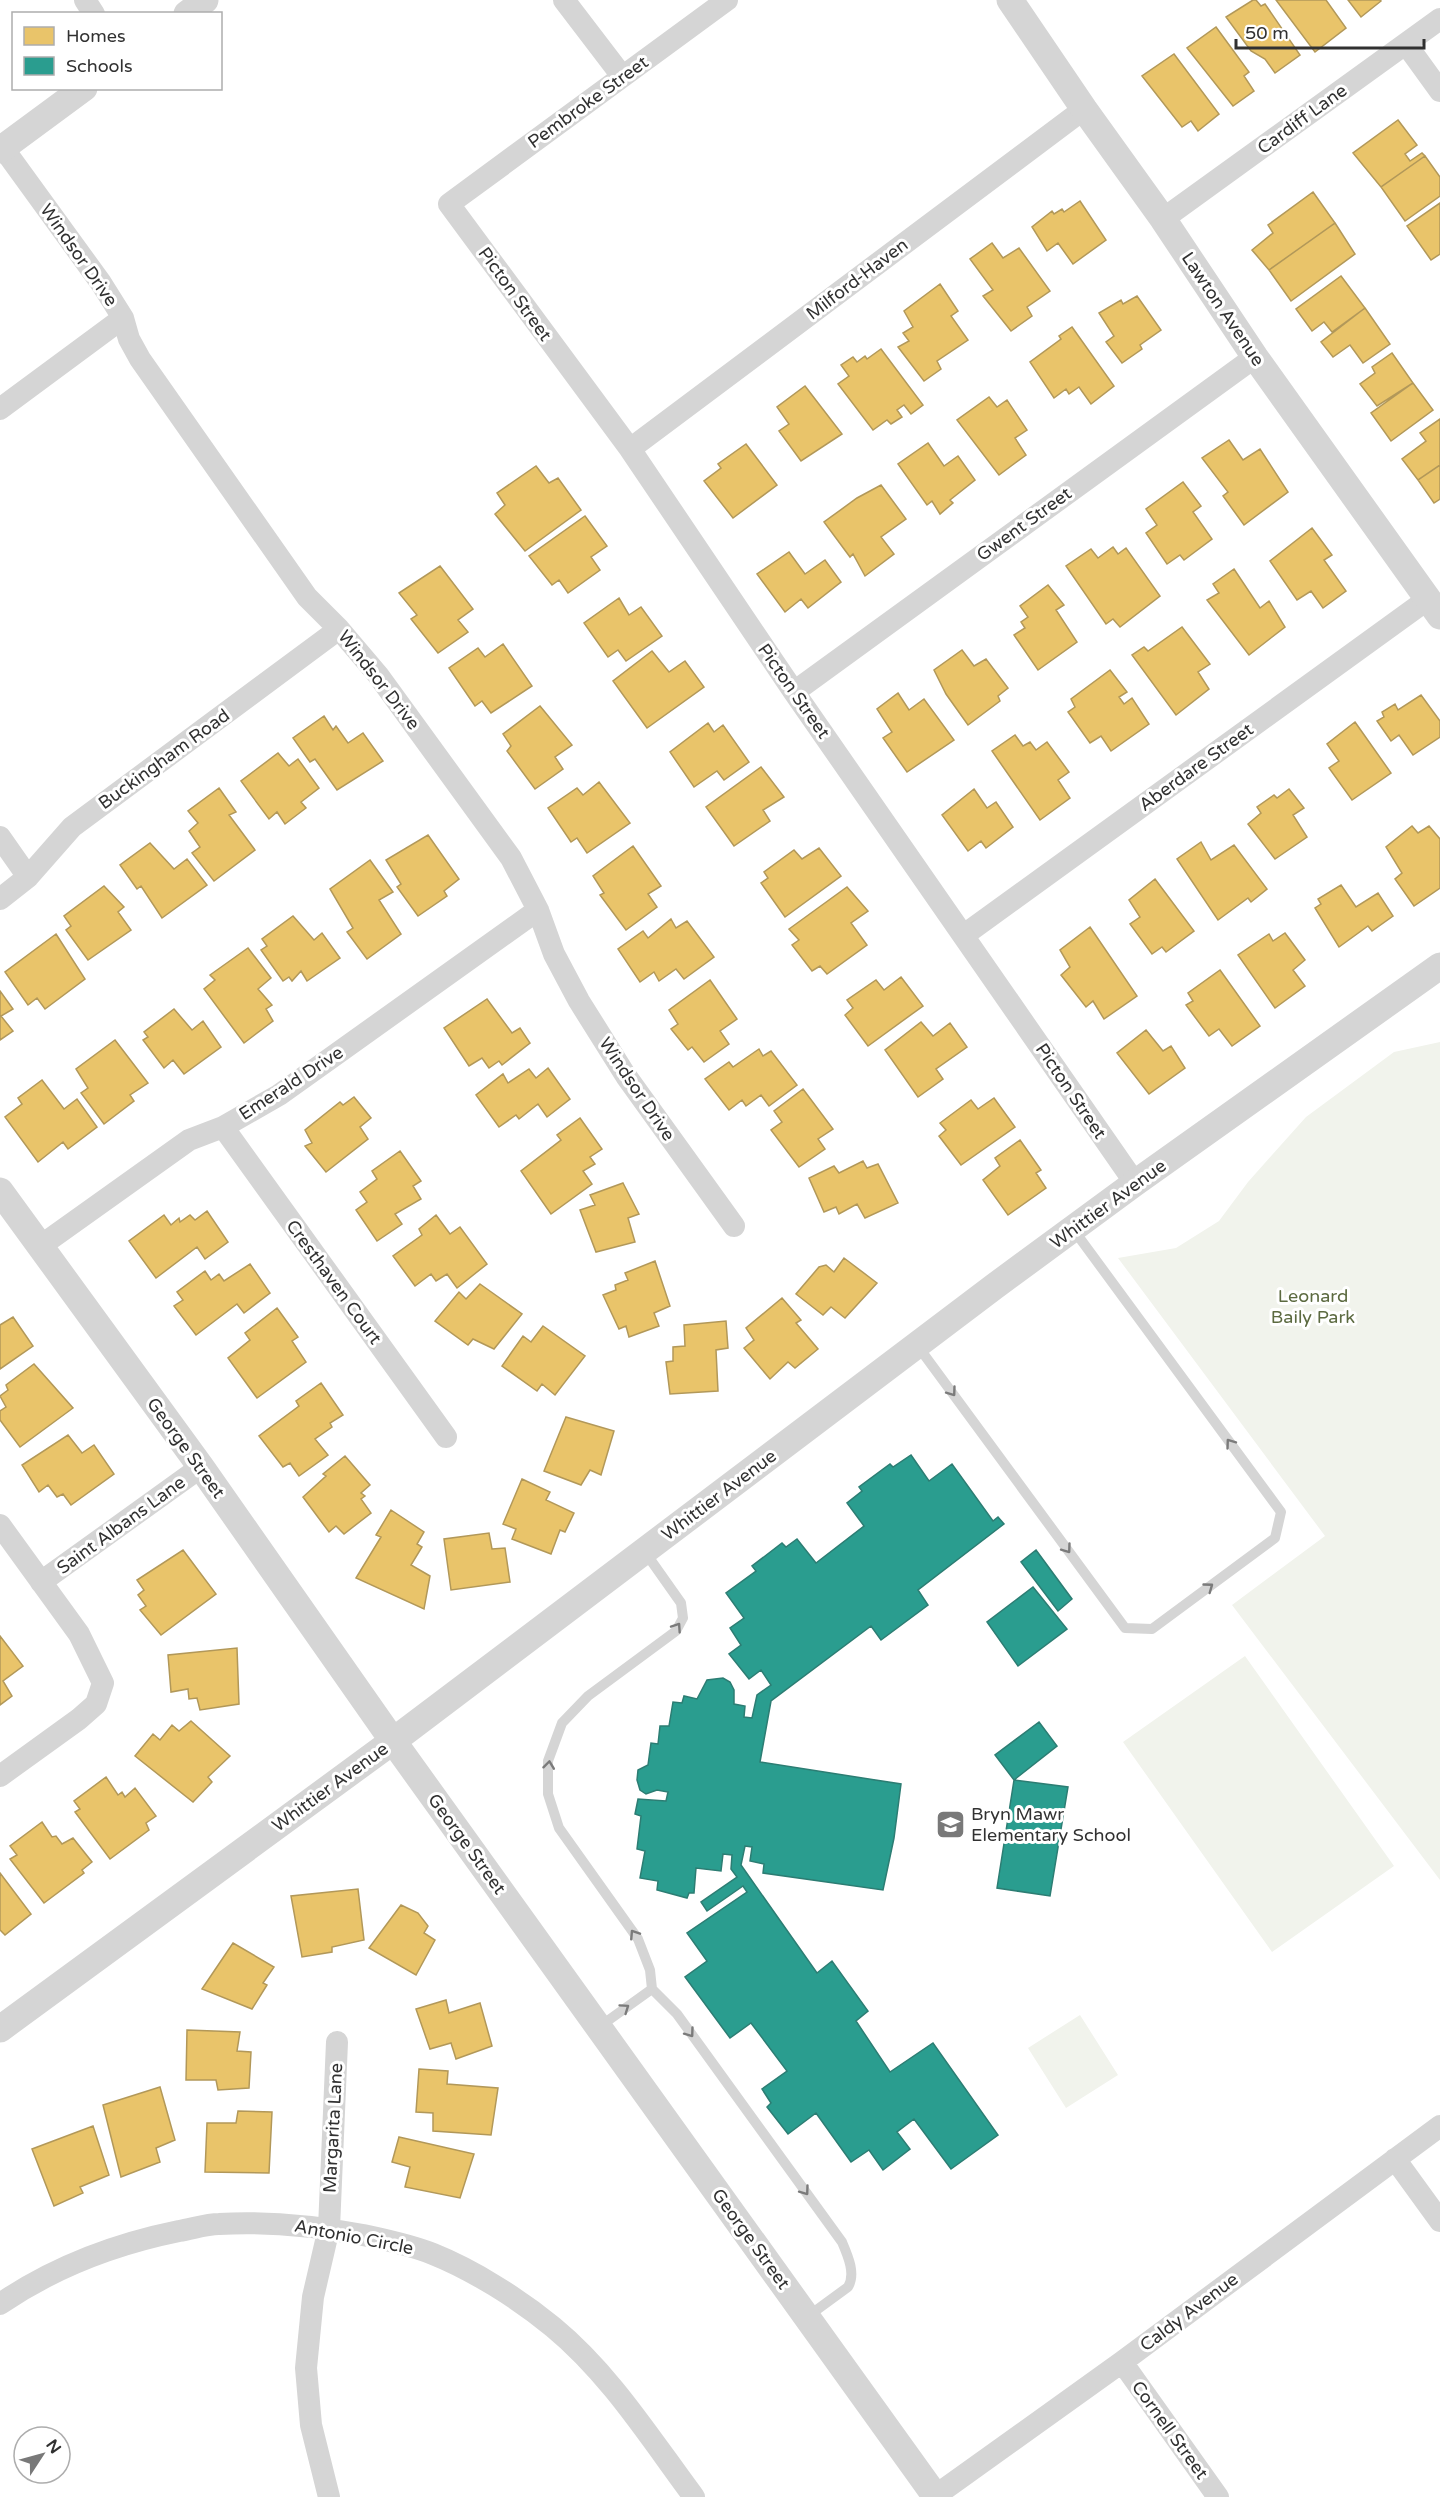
<svg xmlns="http://www.w3.org/2000/svg" width="1440" height="2497" viewBox="0 0 1440 2497" font-family="'Varela Round',sans-serif">
  <rect width="100%" height="100%" fill="#fff"/>
  <path fill="#f1f3ec" d="M1440 1042V1880L1232 1605 1325 1536 1118 1258 1176 1248 1219 1221 1248 1182 1306 1117 1394 1052Z
    M1245 1656 1394 1866 1272 1952 1123 1742Z
    M1080 2015 1118 2075 1066 2108 1028 2048Z"/>
  <path fill="#e9c46a" stroke="#b29859" stroke-width="1.5" d="M1253 0H1256L1261 6 1265 4 1300 55 1275 73 1265 59 1251 51 1226 17Z
    M1276 0H1326L1346 28 1315 52Z
    M1348 0H1380L1381 1 1361 17Z
    M1216 27 1249 72 1244 76 1254 91 1233 106 1187 48Z
    M1174 54 1219 114 1198 131 1191 121 1182 127 1142 76Z
    M1398 120 1417 145 1405 154 1410 161 1422 153 1425 156 1381 187 1353 153Z
    M1425 156 1440 177V196L1405 221 1381 187Z
    M1313 192 1335 223 1269 270 1252 250 1273 233 1268 225Z
    M1080 201 1106 240 1073 264 1058 243 1047 251 1032 227 1052 211 1054 214 1062 209 1064 212Z
    M1440 203V254L1431 260 1407 226Z
    M1335 223 1355 254 1291 301 1269 270Z
    M992 243 1003 258 1019 248 1050 291 1027 307 1032 316 1011 331 983 296 993 290 970 259Z
    M1341 276 1365 308 1332 332 1324 322 1312 331 1296 309Z
    M940 284 958 311 951 316 968 340 937 361 941 369 924 381 898 347 909 341 903 333 913 327 904 311Z
    M1137 296 1161 330 1140 345 1142 349 1122 363 1106 342 1114 336 1099 313 1121 300 1123 304Z
    M1365 308 1390 344 1363 363 1350 345 1333 357 1321 342Z
    M1072 327 1114 386 1091 404 1079 387 1069 394 1066 389 1054 398 1030 362 1061 339 1059 336Z
    M881 349 923 405 911 414 904 405 897 410 902 417 891 424 887 420 873 430 838 384 849 376 841 365 853 357 857 362 865 356 867 359Z
    M1392 353 1413 383 1377 406 1360 384 1375 373 1372 367Z
    M1413 383 1433 410 1391 441 1371 413Z
    M805 386 842 434 801 461 779 431 789 424 777 407Z
    M989 397 997 407 1007 400 1027 430 1015 438 1026 455 999 475 957 420Z
    M1440 419V465L1418 480 1402 459 1426 441 1420 433Z
    M1229 440 1243 460 1260 449 1288 492 1244 525 1223 496 1228 492 1202 458Z
    M928 443 944 466 958 456 975 480 950 500 953 503 940 514 932 501 927 505 898 464Z
    M746 444 777 485 733 518 704 481 721 468 718 464Z
    M1440 465V499L1434 503 1418 480Z
    M536 466 549 483 558 478 581 510 525 551 495 514 505 505 497 493Z
    M1183 482 1201 506 1193 512 1212 539 1184 560 1180 555 1167 564 1146 533 1157 525 1146 509Z
    M881 485 906 519 881 537 894 554 865 576 853 554 850 557 824 522 857 498Z
    M585 516 607 546 591 557 600 570 568 593 559 580 552 585 529 556Z
    M1312 528 1332 555 1324 560 1346 591 1323 608 1311 591 1297 600 1270 561Z
    M1113 547 1118 554 1126 548 1160 596 1120 627 1113 619 1106 624 1066 566 1091 549 1098 558Z
    M789 552 805 574 825 560 841 582 808 608 801 599 785 612 757 574Z
    M440 566 473 609 458 620 468 632 438 653 411 619 417 615 399 593Z
    M1234 569 1260 608 1269 601 1285 627 1249 655 1207 600 1219 593 1213 584Z
    M1048 585 1064 605 1056 610 1077 642 1038 670 1014 635 1025 628 1021 622 1028 617 1020 606Z
    M619 598 629 615 641 607 662 636 626 661 618 650 608 657 584 623Z
    M1182 627 1210 664 1198 672 1209 689 1176 715 1132 655 1144 647 1148 651Z
    M503 644 532 686 491 713 482 701 475 706 449 668 478 648 485 657Z
    M962 650 974 666 986 659 1008 688 998 696 1000 701 968 725 946 694 934 670Z
    M652 651 669 672 685 661 704 687 647 728 613 681Z
    M1110 670 1127 692 1119 697 1124 704 1132 698 1149 724 1111 751 1101 736 1090 743 1068 712 1075 707 1071 699Z
    M898 693 909 710 924 699 954 740 907 772 883 738 892 732 877 709Z
    M1421 695 1440 721V737L1413 755 1399 735 1391 741 1377 721 1384 717 1382 712 1395 704 1398 710Z
    M540 706 572 745 555 757 563 769 535 789 507 751 511 746 503 734Z
    M324 716 333 730 336 726 348 743 363 733 383 761 337 790 315 759 310 762 293 738Z
    M1355 722 1391 773 1352 800 1329 768 1339 761 1327 744Z
    M708 723 714 732 723 725 749 762 724 780 717 771 694 787 670 752Z
    M1015 735 1023 746 1030 742 1036 750 1047 742 1069 772 1058 780 1070 798 1040 820 992 751Z
    M278 753 289 766 298 759 319 788 301 802 306 808 285 824 277 812 269 819 241 781Z
    M761 767 784 797 763 810 770 821 734 846 706 807Z
    M599 782 630 823 587 853 577 838 571 842 548 808 577 788 583 795Z
    M219 788 236 812 229 815 255 850 214 881 192 853 200 847 189 831 198 823 188 811Z
    M974 789 987 808 996 802 1013 827 986 848 981 841 968 851 942 815Z
    M1289 789 1304 808 1293 815 1307 837 1275 859 1248 824 1261 813 1257 807 1274 795 1277 798Z
    M1412 826 1418 833 1429 826 1440 839V888L1414 906 1395 879 1402 873 1386 847Z
    M428 835 459 879 444 891 447 896 418 916 397 887 401 884 386 860Z
    M1201 842 1211 860 1234 845 1267 889 1251 902 1248 898 1218 920 1177 859Z
    M150 843 174 869 187 859 207 885 162 918 141 886 137 889 120 865Z
    M633 846 661 886 648 894 657 907 626 930 600 895 604 893 593 876Z
    M819 848 841 876 785 917 761 883 768 878 764 872 794 850 802 859Z
    M370 860 393 892 379 900 401 934 367 959 347 932 353 928 330 889Z
    M1155 879 1194 931 1166 952 1162 947 1152 954 1130 924 1140 917 1129 900Z
    M1341 885 1356 907 1378 893 1393 916 1372 931 1368 926 1339 947 1315 908 1321 904 1318 899Z
    M104 886 124 907 118 912 131 930 88 960 66 930 71 926 64 916Z
    M847 887 868 911 851 923 867 945 827 974 820 966 812 971 792 945 799 940 789 929Z
    M293 916 314 940 322 933 340 958 307 981 301 971 292 981 289 977 283 981 261 950 267 946 262 939Z
    M671 919 676 928 687 921 714 957 684 979 676 969 659 981 654 972 640 982 618 949 643 931 648 938Z
    M1090 927 1137 996 1104 1019 1093 1001 1086 1007 1061 975 1070 967 1060 950Z
    M1285 933 1305 960 1293 970 1305 986 1275 1008 1238 955 1269 934 1273 941Z
    M56 934 85 979 45 1009 37 998 28 1005 5 972Z
    M248 948 271 978 258 989 272 1005 266 1009 273 1021 244 1043 204 989 215 980 210 975Z
    M1220 970 1260 1026 1232 1046 1219 1029 1209 1036 1186 1005 1193 1001 1188 993Z
    M901 977 923 1006 868 1046 845 1015 853 1008 847 1000 876 980 884 990Z
    M710 980 737 1019 720 1031 729 1044 704 1062 692 1047 688 1050 671 1029 678 1024 669 1010Z
    M0 991 13 1009 1 1016 13 1031 0 1040Z
    M487 999 512 1033 520 1028 530 1043 502 1065 499 1061 489 1068 482 1058 469 1066 444 1028Z
    M174 1009 192 1030 203 1021 221 1047 184 1074 173 1060 164 1068 143 1040 148 1037 144 1032Z
    M921 1022 933 1036 950 1023 967 1047 936 1069 943 1079 918 1097 885 1050Z
    M1146 1030 1163 1051 1171 1046 1185 1068 1149 1094 1117 1053Z
    M115 1040 148 1083 130 1095 134 1101 104 1124 81 1093 88 1088 76 1069Z
    M759 1049 763 1056 771 1051 797 1085 769 1106 761 1095 746 1106 742 1100 729 1110 705 1079 729 1062 733 1067Z
    M548 1068 570 1099 547 1117 538 1104 519 1119 516 1115 499 1127 476 1095 503 1074 508 1083 529 1069 536 1078Z
    M42 1080 64 1109 77 1099 97 1127 68 1149 63 1142 38 1162 5 1117 22 1104 18 1098Z
    M803 1089 833 1129 818 1139 825 1149 799 1167 771 1130 782 1122 774 1111Z
    M354 1097 371 1118 360 1127 368 1139 326 1172 305 1146 312 1143 305 1130 340 1102 343 1105Z
    M994 1098 1015 1127 961 1165 939 1136 946 1130 940 1123 971 1100 978 1109Z
    M580 1118 602 1149 590 1157 595 1164 583 1171 592 1184 551 1214 521 1171 561 1140 557 1135Z
    M1020 1140 1041 1170 1036 1173 1046 1188 1008 1215 983 1180 1000 1166 995 1158Z
    M400 1151 421 1181 413 1186 421 1199 395 1214 402 1224 377 1241 356 1210 367 1202 360 1192 377 1179 372 1171Z
    M863 1161 867 1168 878 1164 898 1203 865 1218 857 1204 839 1214 836 1207 824 1212 809 1178 834 1166 839 1173Z
    M623 1183 639 1214 628 1218 635 1242 596 1252 580 1210 595 1205 590 1195Z
    M207 1211 228 1242 205 1259 197 1247 156 1278 129 1241 164 1215 171 1225 179 1218 180 1222 190 1215 195 1220Z
    M436 1215 450 1234 460 1227 487 1264 457 1288 447 1274 436 1281 431 1274 415 1286 393 1256 422 1235 419 1229Z
    M844 1258 877 1283 845 1318 831 1307 823 1315 796 1294 819 1267 826 1265 834 1272Z
    M655 1261 670 1306 654 1313 659 1326 629 1337 626 1326 619 1329 603 1295 616 1290 615 1285 628 1280 625 1273Z
    M250 1264 270 1293 244 1313 237 1304 196 1335 174 1306 183 1300 177 1292 205 1271 211 1280 219 1274 224 1281Z
    M480 1284 522 1314 494 1349 473 1339 468 1345 435 1321 459 1292 466 1299Z
    M782 1298 801 1320 796 1323 818 1349 795 1368 788 1362 770 1379 744 1348 754 1340 746 1328Z
    M277 1308 298 1337 292 1341 306 1362 257 1398 228 1358 250 1340 245 1333Z
    M13 1317 33 1346 0 1369V1325Z
    M726 1321 728 1348 716 1350 718 1391 670 1394 666 1362 673 1361V1347L685 1346 684 1325Z
    M543 1326 585 1356 555 1395 542 1384 537 1391 502 1366 523 1336 531 1342Z
    M34 1364 73 1408 20 1447 0 1420V1411L6 1407 0 1396 8 1390 6 1385Z
    M321 1383 343 1415 330 1423 332 1427 315 1439 328 1455 299 1476 290 1463 283 1467 259 1436 299 1406 296 1401Z
    M566 1417 614 1431 601 1475 590 1470 581 1485 544 1471Z
    M68 1435 82 1453 94 1445 114 1474 71 1505 63 1494 57 1497 48 1485 39 1492 22 1465Z
    M345 1456 370 1485 361 1493 365 1496 361 1499 371 1513 344 1534 336 1526 329 1532 303 1497 326 1476 323 1474Z
    M522 1479 550 1492 546 1500 574 1513 565 1532 560 1530 551 1554 512 1539 516 1529 503 1524Z
    M391 1510 424 1532 417 1544 422 1547 411 1565 430 1576 424 1609 356 1578 381 1537 376 1535Z
    M489 1533 492 1549 505 1548 510 1582 451 1590 444 1539Z
    M183 1550 216 1594 161 1635 140 1610 146 1606 138 1595 144 1590 137 1580Z
    M0 1636 23 1666 3 1681 12 1696 0 1705Z
    M237 1648 239 1704 200 1710 197 1698 189 1699 188 1689 171 1692 168 1655Z
    M191 1721 230 1756 208 1777 212 1782 193 1802 135 1756 153 1734 160 1740 172 1725 179 1731Z
    M106 1777 118 1795 122 1792 125 1797 135 1788 156 1816 146 1823 149 1830 110 1859 75 1812 80 1809 74 1801Z
    M42 1822 52 1837 56 1836 62 1844 73 1838 92 1862 82 1870 84 1873 44 1903 10 1859 17 1855 10 1846Z
    M0 1873 31 1914 5 1935 0 1930Z
    M358 1889 364 1940 332 1947V1952L302 1957 291 1896Z
    M401 1905 418 1913 428 1926 424 1933 435 1940 416 1975 369 1948Z
    M233 1943 274 1967 263 1983 267 1985 252 2009 202 1989Z
    M446 2000 449 2013 480 2003 492 2046 456 2059 451 2043 430 2049 416 2009Z
    M187 2030 240 2032 237 2051 251 2052 249 2088 218 2090 216 2080H186Z
    M419 2069 448 2071 447 2084 498 2088 491 2135 433 2131V2113L416 2112Z
    M160 2087 175 2140 156 2148 160 2162 121 2177 103 2105Z
    M238 2111 272 2112 269 2173 205 2172 207 2123H236Z
    M93 2126 109 2175 80 2187 83 2193 54 2206 32 2149Z
    M399 2137 474 2154 460 2198 405 2187 410 2167 392 2162Z"/>
  <path fill="#2a9d8f" stroke="#2c7d73" stroke-width="1.5" d="M911 1455 929 1481 952 1464 993 1521 998 1517 1004 1524 918 1590 928 1605 881 1640 871 1626 771 1701 760 1762 901 1784 894 1838 883 1890 763 1873 764 1864 750 1861 752 1847 745 1846 741 1865 817 1973 832 1961 868 2011 856 2021 890 2072 933 2043 998 2135 951 2169 914 2119 897 2132 910 2149 883 2170 869 2150 851 2162 816 2113 788 2134 767 2107 771 2103 762 2089 787 2071 751 2023 730 2038 685 1977 707 1961 687 1933 747 1892 743 1886 707 1911 701 1902 737 1877 731 1869 732 1855 723 1854 721 1871 696 1868 694 1893H689L687 1898 657 1890 658 1881 640 1878 645 1851 637 1849 641 1816 635 1814 638 1799 666 1801 668 1792 657 1790 646 1794 640 1790 637 1780 638 1770 648 1765 651 1743 658 1744 660 1726H669L673 1702 682 1703 684 1696 697 1699 707 1680 723 1678 730 1682 734 1690V1704L745 1706 744 1717 752 1718 757 1695 771 1685 761 1670 749 1679 729 1654 741 1645 730 1628 744 1618 726 1593 756 1571 752 1566 782 1543 786 1547 797 1539 816 1563 864 1526 847 1503 862 1491 859 1487 890 1464 893 1467Z
    M1036 1550 1072 1599 1058 1611 1021 1562Z
    M1033 1587 1067 1629 1018 1666 987 1622Z
    M1039 1722 1057 1746 1014 1780 995 1755Z
    M1014 1780 1068 1787 1050 1896 997 1888Z"/>
  <g fill="none" stroke-linecap="round" stroke-linejoin="round">
    <path stroke="#d5d5d5" stroke-width="10" d="M917 1345 1125 1628 1152 1629 1275 1538 1281 1512 1073 1229
      M645 1552 681 1603 683 1618 676 1631 588 1696 562 1723 548 1761V1794L559 1828 638 1939 650 1970 652 1989 677 2014 842 2242C848 2256 856 2274 848 2287L807 2317
      M599 2027 652 1989"/>
    <path stroke="#d5d5d5" stroke-width="22" d="M85 0 94 14
      M564 0 622 76
      M727 0 449 204 630 449 794 692 1135 1183
      M1406 44 1440 91
      M3 148 101 283 123 318 129 339 140 359 307 597 339 629 378 675 511 858 538 910 554 954 579 1001 626 1076 734 1226
      M1163 219 1440 19
      M0 409 123 318
      M630 449 1084 109
      M794 692 1255 357
      M0 837 28 877
      M0 899 28 877 72 827 339 629
      M964 935 1428 599
      M223 1127 446 1437
      M39 1247 189 1140 223 1127 279 1095 538 910
      M0 1525 79 1634 103 1683 96 1704 79 1719 0 1776
      M41 1582 201 1467
      M1395 2159 1440 2221
      M0 2304C54 2267 115 2244 179 2231 192 2229 206 2224 219 2224 268 2221 315 2226 363 2235 386 2240 411 2245 433 2254 473 2270 519 2299 553 2327 610 2374 650 2438 694 2497
      M1122 2362 1218 2497
      M935 2496 1122 2362 1440 2126
      M329 2497 311 2425 306 2368 313 2297 329 2228 337 2042"/>
    <path stroke="#d5d5d5" stroke-width="27" d="M1010 0 1084 109 1163 219 1255 357 1440 616
      M187 14 205 0
      M0 150 84 88
      M0 1191 201 1467 393 1741 936 2497
      M0 2029 393 1741 995 1286 1135 1183 1440 966"/>
  </g>
  <defs><path id="oneway-chevron" d="M-2-3.5L2.5 0L-2 3.5" fill="none" stroke-width="1.6" stroke-linecap="round" stroke-linejoin="round" transform="scale(1.5)"/></defs>
  <g stroke="#7b7b7b">
    <use href="#oneway-chevron" transform="translate(952 1392) rotate(54)"/>
    <use href="#oneway-chevron" transform="translate(1230 1443) rotate(-126)"/>
    <use href="#oneway-chevron" transform="translate(1067 1549) rotate(54)"/>
    <use href="#oneway-chevron" transform="translate(1209 1587) rotate(-36)"/>
    <use href="#oneway-chevron" transform="translate(677 1627) rotate(-56)"/>
    <use href="#oneway-chevron" transform="translate(549 1765) rotate(-83)"/>
    <use href="#oneway-chevron" transform="translate(634 1934) rotate(-123)"/>
    <use href="#oneway-chevron" transform="translate(625 2008) rotate(-35)"/>
    <use href="#oneway-chevron" transform="translate(690 2033) rotate(54)"/>
    <use href="#oneway-chevron" transform="translate(805 2191) rotate(54)"/>
  </g>
  <defs>
    <symbol id="school-square" viewBox="-11 -11 22 22"><rect x="-9" y="-9" width="18" height="18" rx="4" fill="#797979" stroke="#fff"/><path d="M0-5L7-2L0 1L-7-2ZM-4 1L0 2.5L4 1V4Q0 6-4 4Z" fill="#fff"/></symbol>
  </defs>
  <g fill-rule="evenodd">
    <use href="#school-square" x="934" y="1808" width="33" height="33"/>
  </g>
  <g text-anchor="middle" dominant-baseline="central" stroke-width="6" stroke-linejoin="round" paint-order="stroke">
    <g font-size="18" fill="#313131" stroke="#fff">
      <text transform="translate(588 102) rotate(-36)">Pembroke Street</text>
      <text transform="translate(1302 119) rotate(-36)">Cardiff Lane</text>
      <text transform="translate(79 255) rotate(55)">Windsor Drive</text>
      <text transform="translate(857 279) rotate(-37)">Milford-Haven</text>
      <text transform="translate(515 294) rotate(54)">Picton Street</text>
      <text transform="translate(1223 309) rotate(56)">Lawton Avenue</text>
      <text transform="translate(1024 524) rotate(-36)">Gwent Street</text>
      <text transform="translate(379 680) rotate(52)">Windsor Drive</text>
      <text transform="translate(794 691) rotate(55)">Picton Street</text>
      <text transform="translate(164 759) rotate(-36)">Buckingham Road</text>
      <text transform="translate(1196 767) rotate(-36)">Aberdare Street</text>
      <text transform="translate(291 1083) rotate(-33)">Emerald Drive</text>
      <text transform="translate(637 1089) rotate(56)">Windsor Drive</text>
      <text transform="translate(1071 1091) rotate(56)">Picton Street</text>
      <text transform="translate(1108 1204) rotate(-36)">Whittier Avenue</text>
      <text transform="translate(334 1282) rotate(54)">Cresthaven Court</text>
      <text transform="translate(186 1448) rotate(54)">George Street</text>
      <text transform="translate(719 1495) rotate(-37)">Whittier Avenue</text>
      <text transform="translate(121 1525) rotate(-36)">Saint Albans Lane</text>
      <text transform="translate(330 1787) rotate(-36)">Whittier Avenue</text>
      <text transform="translate(467 1844) rotate(54)">George Street</text>
      <text transform="translate(333 2128) rotate(-87)">Margarita Lane</text>
      <text transform="translate(354 2237) rotate(11)">Antonio Circle</text>
      <text transform="translate(751 2239) rotate(54)">George Street</text>
      <text transform="translate(1189 2312) rotate(-37)">Caldy Avenue</text>
      <text transform="translate(1170 2430) rotate(54)">Cornell Street</text>
    </g>
    <g font-size="18" fill="#5c6a40" stroke="#fff">
      <text x="1313" y="1296">Leonard<tspan x="1313" dy="21">Baily Park</tspan></text>
    </g>
    <g font-size="18" fill="#313131" stroke="#fff" text-anchor="start">
      <text x="971" y="1814">Bryn Mawr<tspan x="971" dy="21">Elementary School</tspan></text>
    </g>
  </g>
  <rect x="12" y="12" width="210" height="78" fill="#ffffff" stroke="#adadad" stroke-width="1.5"/>
  <rect x="24" y="27" width="30" height="18" fill="#e9c46a" stroke="#adadad" stroke-width="1.5"/>
  <text x="66" y="42" font-size="18" fill="#313131">Homes</text>
  <rect x="24" y="57" width="30" height="18" fill="#2a9d8f" stroke="#adadad" stroke-width="1.5"/>
  <text x="66" y="72" font-size="18" fill="#313131">Schools</text>
  <g transform="translate(42 2455) rotate(54)"><circle r="28" fill="#ffffff" stroke="#adadad" stroke-width="1.5"/>
  <path d="M0-4.5L10 22L0 15L-10 22Z" fill="#797979"/>
  <text y="-9" font-size="16" font-weight="bold" text-anchor="middle" fill="#313131">N</text>
  </g>
  <path d="M1236 39v9h188v-9" fill="none" stroke="#313131" stroke-width="3"/>
  <text x="1245" y="39" font-size="18" fill="#313131" stroke="#ffffff" stroke-width="4.5" paint-order="stroke">50 m</text>
</svg>
